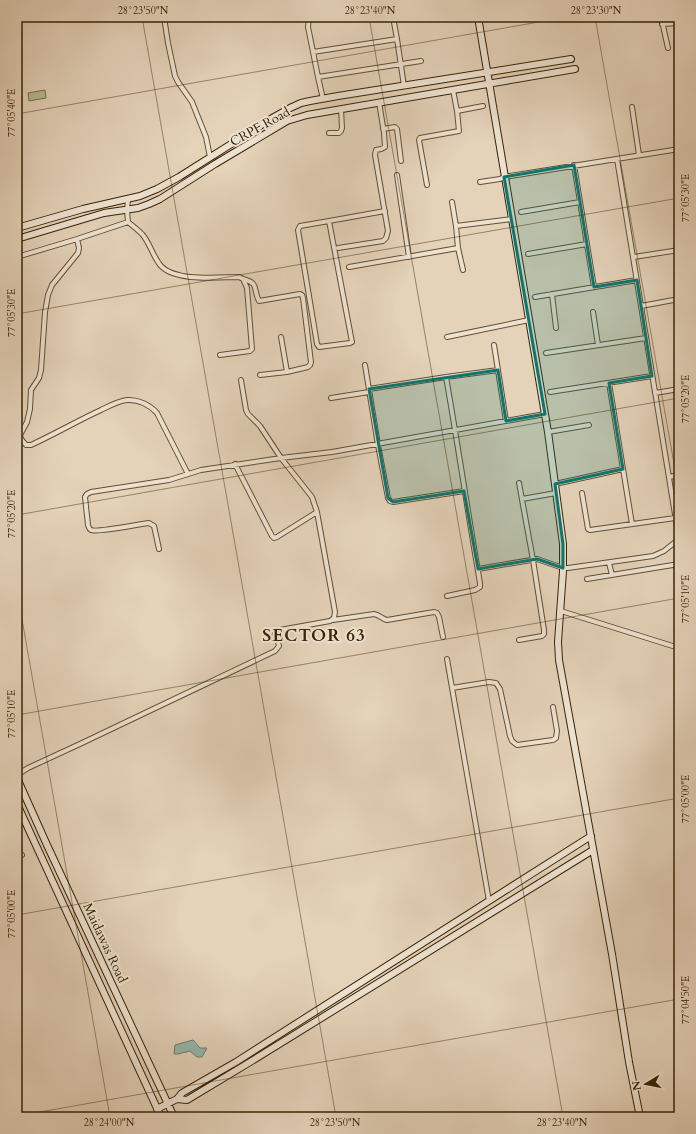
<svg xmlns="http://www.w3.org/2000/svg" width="696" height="1134" viewBox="0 0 696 1134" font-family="Cardo,serif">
  <rect width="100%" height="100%" fill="#e4d2b9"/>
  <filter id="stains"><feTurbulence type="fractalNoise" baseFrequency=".005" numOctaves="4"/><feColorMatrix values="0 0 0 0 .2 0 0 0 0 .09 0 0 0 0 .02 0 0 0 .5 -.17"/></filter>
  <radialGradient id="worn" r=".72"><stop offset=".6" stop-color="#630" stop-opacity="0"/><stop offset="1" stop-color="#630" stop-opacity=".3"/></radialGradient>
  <path fill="#b5bb8e" stroke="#766f48" d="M45 90 46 98 29 101 28 93Z"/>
  <path fill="#95b7b1" stroke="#707c6b" d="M193 1040 200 1048H207L202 1057H197L190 1051 178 1054H174L175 1045Z"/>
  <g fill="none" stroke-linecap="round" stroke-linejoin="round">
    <defs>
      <path id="street" d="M164 17 168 43 175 76 178 82 192 102 206 137 210 157
        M309 17 308 27 318 77
        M393 17 397 39
        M661 17 668 48
        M662 24 679 23
        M313 52 397 39 404 86
        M323 99 318 77 421 61
        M632 107 639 155
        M457 111 483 106
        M383 129 395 127 397 129 401 161
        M329 133H339L341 131 342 128 341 109
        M617 159 679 539
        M574 165 594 287
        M397 175 409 257
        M480 182 500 179 504 177 679 149
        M427 185 419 140 420 138 459 131 457 111 453 90
        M128 199 127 210 128 222C133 226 138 230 142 234 150 243 153 257 161 266 176 282 219 277 239 277L243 279 247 288 252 349 250 351 220 355
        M452 202 456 226
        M521 212 580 202
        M329 221 352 342 350 343 319 347 317 344 298 230 300 226 329 221 385 211
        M77 239 128 222
        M338 248 383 241 386 238 388 231 375 155 376 150 381 149 385 147 384 133 379 102
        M458 248 463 270
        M528 254 587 244
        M17 257 77 239 79 248 78 253 52 285 48 295 45 312 41 370 39 378 31 390 30 409 27 422 20 435 21 439 26 445H31C55 434 77 421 101 410 109 406 118 401 127 400 138 399 150 405 157 413L188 474
        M634 257 679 250
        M349 267 458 248 456 226 512 219
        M243 279C260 284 252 287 259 301L300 294 302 295 303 298 311 362 310 365 308 367 287 372 260 375
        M552 294 556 328
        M535 297 637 280
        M641 306 679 299
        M593 312 598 345
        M281 337 287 372
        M447 337 529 320
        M494 345 506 421
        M546 353 646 338
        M365 365 378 445 388 498 390 501 393 502 464 491
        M446 377C458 445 468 514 480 583V587L475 590 447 596
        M609 383 632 524
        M369 389 446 377 498 370
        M550 392 652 376
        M655 393 679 389
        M331 398 369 392
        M548 432 589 425
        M235 464 272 536 274 538 277 537 317 512
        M669 477 679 475
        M519 483 533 560 544 630V634L542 636 519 640
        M555 484 623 469
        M582 493 588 529 590 530 675 518
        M522 499 556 493
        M159 549 154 526 149 523C139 524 97 533 91 530 89 529 89 528 88 525L85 497 87 494 91 492 169 480 201 470 281 458 332 452 545 414
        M609 563 612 575
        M478 569 537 559 540 560 563 568H568L653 556 664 551 679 539
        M587 579 679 564
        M561 611 679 648
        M333 620 374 614C380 615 382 619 387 620L434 612 437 613 439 617 443 637
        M447 659 489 901
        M452 688 489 682 496 683 500 689 510 736 512 741 517 745 553 740 556 738 557 731 553 707
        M17 775 28 768 82 743 275 651 279 646 278 642 274 637 275 634 280 630 330 621 334 618 335 612 317 512 312 497 281 458 260 426 248 414 246 410 241 380
        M17 858 22 855"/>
      <path id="secondary" d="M478 17 548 432 563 544V571L558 642 559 660 612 954 629 1062 640 1117
        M17 228 83 209 140 196 157 189 179 177 274 117 290 108 301 103 310 101 338 96 571 59
        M17 239 104 213 138 208 149 204 160 199 215 164 287 121 307 115 575 69
        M17 778 47 845 174 1117
        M17 804 161 1117
        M177 1099 187 1100 255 1059 593 850
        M157 1109 177 1099 182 1093 236 1062 591 836"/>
    </defs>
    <use href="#street" stroke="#634f30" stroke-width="6"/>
    <use href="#secondary" stroke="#382302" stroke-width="8"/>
    <use href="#street" stroke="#ede2d2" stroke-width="4"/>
    <use href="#secondary" stroke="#ede2d2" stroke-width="6"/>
  </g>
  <path fill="#0f766e" fill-opacity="0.2" stroke="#0f766e" stroke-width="3" stroke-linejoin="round" d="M574 165 594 287 637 280 652 376 609 383 623 469 555 484 563 544V568L537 559 478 569 464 491 393 502 388 498 369 389 498 370 506 421 545 414 504 177Z"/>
  <path fill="none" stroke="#382302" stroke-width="1" stroke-opacity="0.45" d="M142 17 336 1117M369 17 563 1117M595 17 679 492M17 114 567 17M17 314 679 198M17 515 679 398M17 591 110 1117M17 715 679 598M17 915 679 798M17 1116 679 999"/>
  <g text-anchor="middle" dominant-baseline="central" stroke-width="4" stroke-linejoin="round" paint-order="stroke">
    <g font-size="13" fill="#382302" stroke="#ede2d2">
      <text transform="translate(260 127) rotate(-29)">CRPF Road</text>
      <text transform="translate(105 943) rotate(65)">Maidawas Road</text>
    </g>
    <g font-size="17" font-weight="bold" letter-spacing="1" fill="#382302" stroke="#ede2d2">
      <text x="314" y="635">SECTOR 63</text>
    </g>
  </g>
  <rect width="696" height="1134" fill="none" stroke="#e4d2b9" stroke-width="44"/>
  <g transform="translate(646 1084) rotate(260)" stroke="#ede2d2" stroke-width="3" paint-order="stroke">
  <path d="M0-3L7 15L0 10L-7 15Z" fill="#382302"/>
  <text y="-6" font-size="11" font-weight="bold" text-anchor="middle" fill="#382302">N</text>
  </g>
  <rect x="22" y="22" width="652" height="1090" fill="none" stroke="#382302" stroke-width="1.5"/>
  <g font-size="10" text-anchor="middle" fill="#382302">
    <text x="143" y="14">28°23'50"N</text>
    <text x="370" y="14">28°23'40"N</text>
    <text x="596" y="14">28°23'30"N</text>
    <text transform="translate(11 113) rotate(-90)" y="4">77°05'40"E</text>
    <text transform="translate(685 198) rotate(-90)" y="4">77°05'30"E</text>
    <text transform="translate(11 313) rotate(-90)" y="4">77°05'30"E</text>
    <text transform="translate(685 399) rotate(-90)" y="4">77°05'20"E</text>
    <text transform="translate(11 514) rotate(-90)" y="4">77°05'20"E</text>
    <text transform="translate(685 599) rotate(-90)" y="4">77°05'10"E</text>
    <text transform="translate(11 714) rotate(-90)" y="4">77°05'10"E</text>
    <text transform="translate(685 799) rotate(-90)" y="4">77°05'00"E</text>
    <text transform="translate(11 914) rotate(-90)" y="4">77°05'00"E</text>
    <text transform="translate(685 1000) rotate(-90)" y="4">77°04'50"E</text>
    <text x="109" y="1126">28°24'00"N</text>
    <text x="335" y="1126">28°23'50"N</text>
    <text x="562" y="1126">28°23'40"N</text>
  </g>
  <rect width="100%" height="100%" filter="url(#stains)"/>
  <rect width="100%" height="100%" fill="url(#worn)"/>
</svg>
